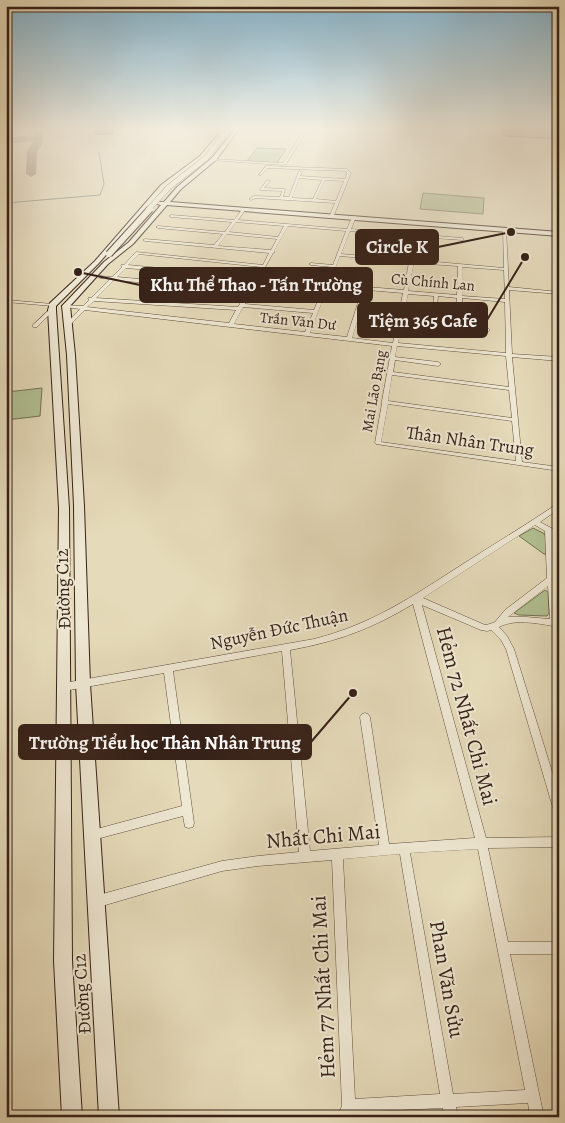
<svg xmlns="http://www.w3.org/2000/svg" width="565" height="1123" viewBox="0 0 565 1123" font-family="Alegreya,serif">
  <rect width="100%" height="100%" fill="#e5dab9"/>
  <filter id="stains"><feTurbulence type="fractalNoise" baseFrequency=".004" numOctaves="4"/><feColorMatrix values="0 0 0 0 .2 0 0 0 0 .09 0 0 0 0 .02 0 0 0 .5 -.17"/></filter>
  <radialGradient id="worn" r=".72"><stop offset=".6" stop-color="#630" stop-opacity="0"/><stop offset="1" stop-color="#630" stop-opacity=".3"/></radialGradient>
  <path fill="#b1c092" stroke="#747156" d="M257 148 286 149 277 163 247 161Z
    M423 193 484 198 483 214 420 209Z
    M42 388 40 416 6 420 7 392Z
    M533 528 545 534 548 554H544L519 536Z
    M545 590 548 592 549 613 547 616 519 615 514 613Z"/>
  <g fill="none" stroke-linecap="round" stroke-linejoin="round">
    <path stroke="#707e72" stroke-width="1" d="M6 203 100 195 104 184 99 152"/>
    <path fill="#8e7e69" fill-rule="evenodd" d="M35 129H43V142L37 152 36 174 31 177 26 174 27 152 33 141 6 144V138L34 135Z"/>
    <defs>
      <path id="minor" d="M305 129H308L286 164 283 165 210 160 212 159 282 163 284 162Z
        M266 166 347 169 351 173 334 215 332 216 330 215 335 203 255 198 251 200 249 199 254 196 280 197 282 191 260 190 267 180 270 181 264 188 285 189 283 197H289L299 171 302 172 300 176 345 179 347 173 346 171 268 168 261 175H259ZM299 178 322 180 313 199 292 198ZM325 180 344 181 336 201 316 199Z
        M243 208 246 209 238 220 347 229 352 217 354 216 356 217 351 229 462 238H463V240L419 237 414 260 504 268 503 230 506 229 509 287 559 292V294L509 290 512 354 559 357V361L512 357 522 462 559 467V471L376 444 375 443 382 403 381 402 382 401 392 346 85 310 70 325 66 324 80 309 64 307V305L83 306 89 300 88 298H91L110 279 100 278V276L112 277 122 267 121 265H124L136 252 263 265 269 253 145 241 143 240 145 239 214 245 223 234 158 228 156 227 158 226 225 232 232 222 171 217 169 216 171 215 234 220ZM236 222 284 226 278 237 229 232ZM288 226 346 231 333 265 311 263 309 264 311 265 332 267 314 310 245 304 273 253 275 252 274 251ZM350 231 415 236 410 260 341 254ZM227 234 277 239 271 250 218 246ZM139 254 261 267 256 277 128 265ZM340 256 409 262 404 290 329 284ZM414 263 458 266 457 295 408 291ZM462 267 504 270 505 299 462 296ZM126 268 254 279 248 289 117 277ZM114 280 247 292 238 307 96 298ZM328 286 362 290 347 337 310 333ZM367 290 403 293 393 343 352 338ZM408 294 434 296 432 319 434 320 436 319 438 296 457 298V325H444V327L487 332 490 330 489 329 462 326V298L505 302 506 353 398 343ZM94 301 236 310 229 323 87 307ZM243 307 313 313 305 332 234 324ZM397 346 506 356 509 387 393 372 395 360 438 366 441 364 438 362 395 357ZM392 375 509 390 512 418 388 401ZM388 404 512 421 516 461 381 442Z
        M6 300 53 304 55 305 53 306 6 302Z
        M50 309 54 310 37 327H33V325Z
        M557 504H559V509L540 522 559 532V538L553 535V544L559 541V548L555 550 554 556 559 627C540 624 516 618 499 627L507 636 514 649 559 794V816L555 815 554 811 506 649 501 640 491 630 487 631 481 630 422 605 486 838 559 837V847L488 848 508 942H559V954H510L544 1117H530L528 1103 456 1107 458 1117H444L443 1108 353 1112 351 1117H337L342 1106 332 860 258 866 222 871 95 908 91 906 89 902 91 898 95 896 222 861 258 856 299 852 282 651 173 671 194 823 193 827 189 828 185 827 183 816 93 840 89 839 88 835 89 831 93 830 182 806 164 673 64 691 61 690 60 687 61 684 64 683 314 639C373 624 413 596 463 564 494 544 526 525 557 504ZM535 525 545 531 547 578 505 610 495 622 490 624 485 625 423 598ZM548 586 550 619 526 617H508ZM413 604 475 838 389 844 370 717 368 714 365 713 362 714 360 717 379 845 310 851 290 650C339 641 371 629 413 604ZM478 849 525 1090 453 1094 410 853ZM400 854 440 1094 355 1099 343 859Z"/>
      <path id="secondary" d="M223 129H227L204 158 165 187 99 263 56 306V310L69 508 72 961 82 1117H62L54 961 59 508 48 310 50 303 95 261 161 185 200 156Z
        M235 129H239L216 160 181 189 170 202 559 232V236L167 205 133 244 108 264 70 306 75 355 84 506 90 684 119 1117H99L76 684 74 506 67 355 62 306 104 262 129 242 161 205 157 204V202H164L177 187 212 158Z"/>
    </defs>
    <use href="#minor" stroke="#625041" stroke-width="1"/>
    <use href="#secondary" stroke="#372219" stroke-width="2"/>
    <use href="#minor" fill="#eee7d2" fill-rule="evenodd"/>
    <use href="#secondary" fill="#eee7d2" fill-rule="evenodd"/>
    <defs>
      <path id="secondary-bridge-far1" d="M148 210 169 187 206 158 229 129"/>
      <path id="secondary-bridge" d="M109 254 150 209"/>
    </defs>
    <use href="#secondary-bridge-far1" stroke="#372219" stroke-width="5.5" stroke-linecap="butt"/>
    <use href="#secondary-bridge" stroke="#372219" stroke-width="8" stroke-linecap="butt"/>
    <use href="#secondary-bridge-far1" stroke="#eee7d2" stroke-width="5"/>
    <use href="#secondary-bridge" stroke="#eee7d2" stroke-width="6"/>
  </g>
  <path fill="#b98466" stroke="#372219" d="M502 129H559V139L506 136 502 134Z"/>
  <path fill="#966b53" stroke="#372219" d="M95 129H113L114 133 96 135Z"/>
  <path fill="#d79977" stroke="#372219" d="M506 129H559V133L508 130Z"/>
  <linearGradient id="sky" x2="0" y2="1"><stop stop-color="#87b7d1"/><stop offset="0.45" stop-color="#f3eee0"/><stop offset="1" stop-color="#f3eee0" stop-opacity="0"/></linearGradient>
  <rect width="565" height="286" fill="url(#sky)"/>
  <g text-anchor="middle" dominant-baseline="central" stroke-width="4" stroke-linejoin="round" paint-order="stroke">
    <g font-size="15" fill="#372219" stroke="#eee7d2">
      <text transform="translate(433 282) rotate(5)">Cù Chính Lan</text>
      <text transform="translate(298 321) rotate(6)">Trần Văn Dư</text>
      <text transform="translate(374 391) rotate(-80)">Mai Lão Bạng</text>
    </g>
    <g font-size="18" fill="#372219" stroke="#eee7d2">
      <text transform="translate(470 441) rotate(8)">Thân Nhân Trung</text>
      <text transform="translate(63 589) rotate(-92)">Đường C12</text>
      <text transform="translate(279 629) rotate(-12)">Nguyễn Đức Thuận</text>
      <text transform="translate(82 994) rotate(-94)">Đường C12</text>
    </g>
    <g font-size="21" fill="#372219" stroke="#eee7d2">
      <text transform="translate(467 716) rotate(75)">Hẻm 72 Nhất Chi Mai</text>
      <text transform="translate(323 836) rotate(-5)">Nhất Chi Mai</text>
      <text transform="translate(447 979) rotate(80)">Phan Văn Sửu</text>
      <text transform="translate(323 987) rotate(-93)">Hẻm 77 Nhất Chi Mai</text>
    </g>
  </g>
  <path fill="none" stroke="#372219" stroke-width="2" d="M511 232L438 247M78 272L140 285M525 257L487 320M353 693L311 742"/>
  <g fill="#372219" stroke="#eee7d2" stroke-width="2">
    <circle cx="511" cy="232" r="5"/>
    <circle cx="78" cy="272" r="5"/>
    <circle cx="525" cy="257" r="5"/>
    <circle cx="353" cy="693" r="5"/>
  </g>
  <g fill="#372219" stroke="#372219" stroke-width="2">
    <rect x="356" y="230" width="82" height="34" rx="5"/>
    <rect x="140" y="268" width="232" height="34" rx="5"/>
    <rect x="358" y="303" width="129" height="34" rx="5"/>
    <rect x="19" y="725" width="292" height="34" rx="5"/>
  </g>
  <g font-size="19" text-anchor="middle" font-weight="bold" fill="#fff">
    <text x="397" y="253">Circle K</text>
    <text x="256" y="291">Khu Thể Thao - Tấn Trường</text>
    <text x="423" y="327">Tiệm 365 Cafe</text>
    <text x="165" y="749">Trường Tiểu học Thân Nhân Trung</text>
  </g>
  <rect width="565" height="1123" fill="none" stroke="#e5dab9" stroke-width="25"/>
  <rect x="8" y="8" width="550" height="1108" fill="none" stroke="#372219" stroke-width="2.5"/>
  <rect x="12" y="12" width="540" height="1098" fill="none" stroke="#372219"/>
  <rect width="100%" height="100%" filter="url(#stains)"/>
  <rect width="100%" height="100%" fill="url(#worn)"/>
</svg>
